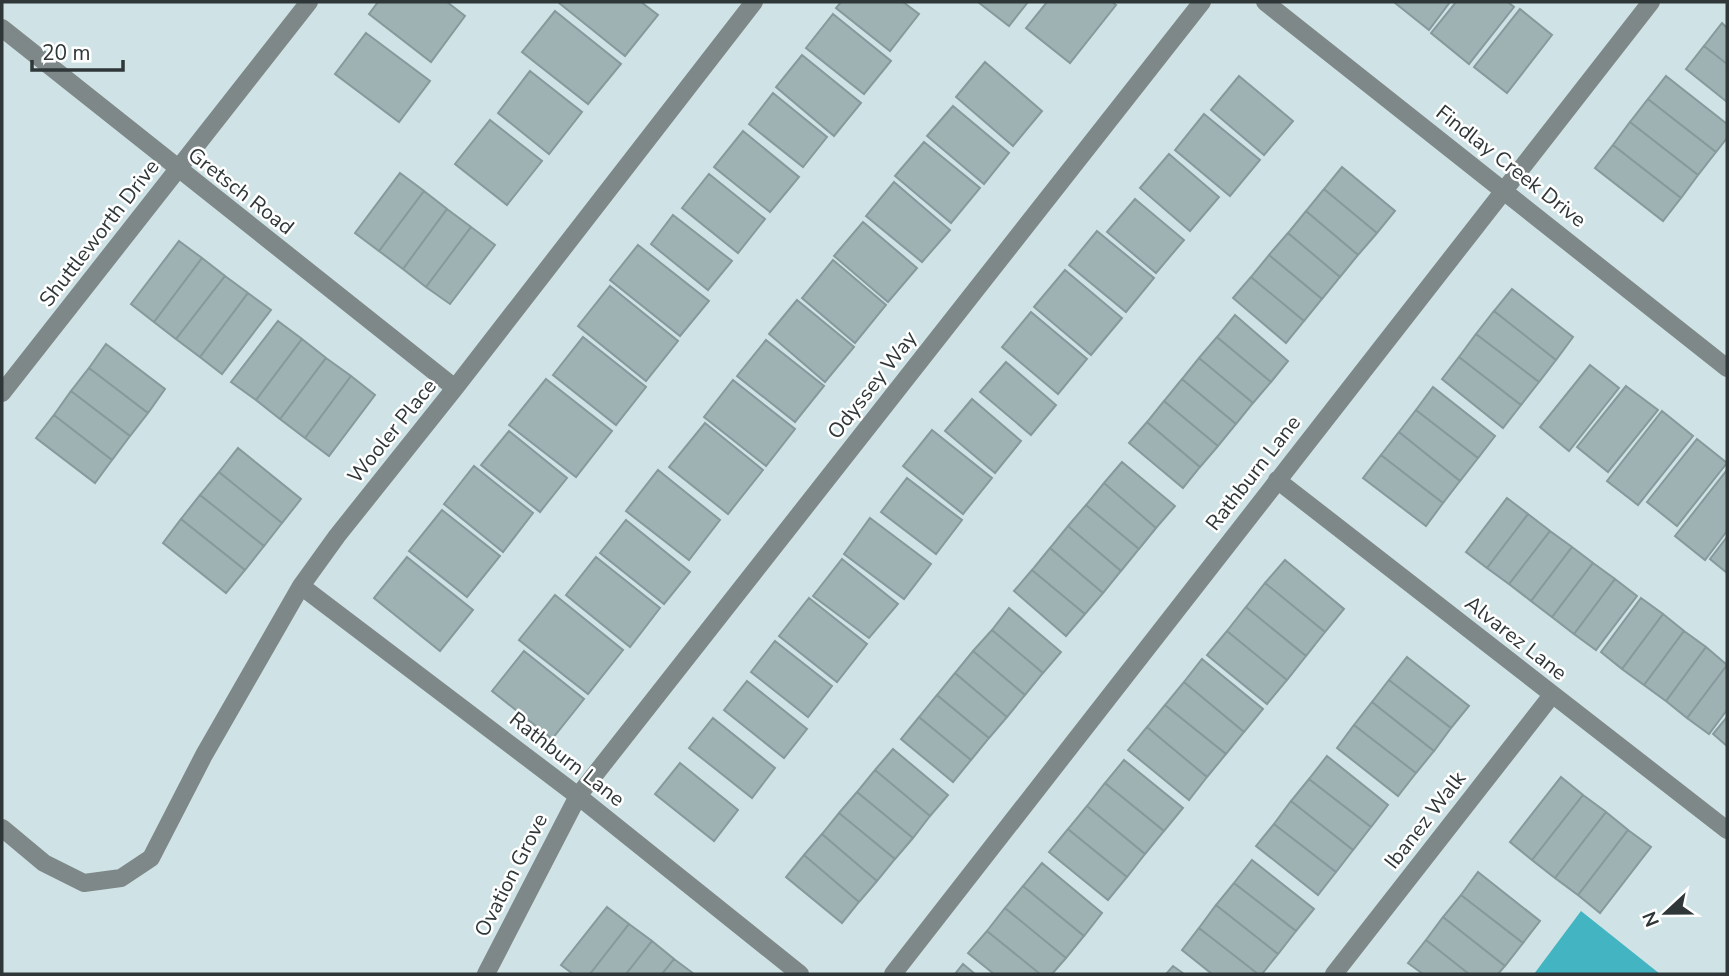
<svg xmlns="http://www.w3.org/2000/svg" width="1729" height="976" viewBox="0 0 1729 976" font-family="'Nunito Sans',sans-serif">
  <rect width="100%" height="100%" fill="#cfe3e6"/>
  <path fill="#43b4c1" d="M1581 911 1660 974H1534Z"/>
  <path fill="#9eb2b4" stroke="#86999b" stroke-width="2" d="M378 2H447L465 16 431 62 369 14Z
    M560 2H641L658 15 625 56 559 3Z
    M841 2H903L919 14 890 51 836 8Z
    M978 2H1028L1009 26Z
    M1047 2H1112L1116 5 1070 63 1026 28Z
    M1396 2H1450L1429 30 1395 3Z
    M1456 2H1508L1514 7 1469 64 1431 33Z
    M1520 9 1552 35 1507 93 1474 67Z
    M555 11 621 64 588 104 522 52Z
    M833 14 891 61 864 94 806 48Z
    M1722 23 1727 28V64L1704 46Z
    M366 33 430 81 399 122 335 74Z
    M1704 46 1727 64V102L1686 69Z
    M802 55 861 103 834 136 776 87Z
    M985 62 1042 111 1013 146 956 97Z
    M530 71 582 112 549 154 498 113Z
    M1239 76 1293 121 1264 155 1211 110Z
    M1666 76 1727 124V138L1716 152 1648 99Z
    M773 93 827 137 803 167 749 124Z
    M1648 99 1716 152 1698 175 1630 122Z
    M953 106 1009 153 984 184 927 136Z
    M1204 114 1260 160 1230 196 1175 150Z
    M490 120 542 161 507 205 455 164Z
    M1630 122 1698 175 1681 198 1613 145Z
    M743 131 799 177 770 212 714 167Z
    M924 142 980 188 951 223 895 176Z
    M1613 145 1681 198 1663 221 1595 168Z
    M1169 154 1219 197 1190 231 1140 188Z
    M1342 167 1395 211 1377 233 1324 189Z
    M400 173 424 191 379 251 355 233Z
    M709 174 765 219 738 253 682 208Z
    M894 182 950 230 922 262 866 216Z
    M1324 189 1377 233 1358 255 1306 211Z
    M424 191 447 209 403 269 379 251Z
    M1135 199 1184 240 1156 273 1107 232Z
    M447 209 471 227 426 287 403 269Z
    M1306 211 1358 255 1340 277 1288 233Z
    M673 215 732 261 708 290 651 244Z
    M863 222 917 268 888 302 834 256Z
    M471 227 495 245 450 304 426 287Z
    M1097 231 1154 278 1126 312 1069 265Z
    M1288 233 1340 277 1322 299 1269 255Z
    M179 241 202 258 154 322 131 304Z
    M638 245 709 301 680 336 610 280Z
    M1269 255 1322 299 1304 321 1251 277Z
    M202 258 225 276 176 339 154 322Z
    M833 260 886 305 855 343 802 298Z
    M1065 270 1122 318 1091 355 1034 307Z
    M225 276 248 293 200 357 176 339Z
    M1251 277 1304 321 1286 343 1233 298Z
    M610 286 678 341 646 381 578 326Z
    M1512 289 1573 337 1556 360 1494 311Z
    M248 293 271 310 222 374 200 357Z
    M797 300 854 347 825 382 769 334Z
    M1494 311 1556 360 1539 382 1476 334Z
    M1031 312 1087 359 1058 394 1002 347Z
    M1235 315 1288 361 1271 382 1217 337Z
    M278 321 302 339 256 400 231 382Z
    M1476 334 1539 382 1521 405 1459 357Z
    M583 337 646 387 616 425 553 375Z
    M1217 337 1271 382 1253 403 1199 358Z
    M302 339 326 358 280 419 256 400Z
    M766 340 824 386 795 422 737 376Z
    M106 344 165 389 148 413 89 368Z
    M1459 357 1521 405 1503 428 1442 379Z
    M326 358 351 376 305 438 280 419Z
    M1199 358 1253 403 1236 424 1182 379Z
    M1006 362 1056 405 1031 435 980 392Z
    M1590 365 1619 388 1569 451 1540 427Z
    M89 368 148 413 130 436 71 391Z
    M351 376 375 395 329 456 305 438Z
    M546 379 612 431 576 477 509 425Z
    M1182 379 1236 424 1218 446 1164 401Z
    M733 380 795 429 766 466 704 417Z
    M1626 386 1658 410 1608 472 1577 447Z
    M1433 387 1495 436 1478 458 1416 410Z
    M71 391 130 436 112 460 54 415Z
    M972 399 1021 441 995 473 945 431Z
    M1164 401 1218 446 1200 467 1147 422Z
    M1416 410 1478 458 1460 481 1399 432Z
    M1662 411 1693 436 1638 505 1607 481Z
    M54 415 112 460 95 483 36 438Z
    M1147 422 1200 467 1183 488 1129 443Z
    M705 423 763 470 728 514 669 467Z
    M932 430 992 478 963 514 903 466Z
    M509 431 567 478 540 512 481 465Z
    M1399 432 1460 481 1443 503 1381 455Z
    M1697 439 1727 463 1677 526 1647 502Z
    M238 448 301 499 282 523 219 472Z
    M1381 455 1443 503 1426 526 1363 478Z
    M1122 462 1175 506 1156 528 1104 483Z
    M474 466 533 513 503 552 444 504Z
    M658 470 720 520 689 560 626 511Z
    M1727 470V531L1705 560 1675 536Z
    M219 472 282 523 264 546 200 495Z
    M907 478 962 520 936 554 881 512Z
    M1104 483 1156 528 1139 549 1086 505Z
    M200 495 264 546 245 570 181 519Z
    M1507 498 1528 514 1487 568 1466 552Z
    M1086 505 1139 549 1121 571 1068 526Z
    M442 510 500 556 467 597 409 551Z
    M1528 514 1550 531 1509 584 1487 568Z
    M870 518 931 564 904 599 844 554Z
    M181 519 245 570 226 593 163 543Z
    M626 520 690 572 664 604 600 553Z
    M1068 526 1121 571 1103 593 1050 548Z
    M1550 531 1572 547 1531 601 1509 584Z
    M1727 537V573L1710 559Z
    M1572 547 1593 563 1552 617 1531 601Z
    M1050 548 1103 593 1085 614 1032 570Z
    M407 557 473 610 440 651 374 598Z
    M596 557 660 608 630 647 566 595Z
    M842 559 898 604 869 638 813 596Z
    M1285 560 1344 609 1325 632 1265 583Z
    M1593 563 1615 579 1574 634 1552 617Z
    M1032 570 1085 614 1066 636 1014 591Z
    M1615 579 1637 596 1596 650 1574 634Z
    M1265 583 1325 632 1306 656 1246 607Z
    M555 595 623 650 588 694 519 640Z
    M809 598 867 644 837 682 779 636Z
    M1641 598 1663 614 1622 669 1601 652Z
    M1246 607 1306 656 1287 680 1227 631Z
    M1009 608 1061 652 1043 673 992 630Z
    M1663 614 1684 631 1644 685 1622 669Z
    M992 630 1043 673 1025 695 973 651Z
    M1227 631 1287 680 1267 704 1207 655Z
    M1684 631 1706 647 1666 701 1644 685Z
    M775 641 832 686 808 717 751 672Z
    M1706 647 1727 665 1687 718 1666 701Z
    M524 651 584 699 552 739 492 691Z
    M973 651 1025 695 1007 717 955 673Z
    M1407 657 1469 706 1451 728 1389 680Z
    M1202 659 1263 709 1244 732 1184 682Z
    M1727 665V710L1709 734 1687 718Z
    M955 673 1007 717 989 738 937 695Z
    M1389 680 1451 728 1434 751 1372 702Z
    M747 681 807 729 784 758 724 710Z
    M1184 682 1244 732 1226 754 1165 705Z
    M937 695 989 738 971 760 919 717Z
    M1372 702 1434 751 1416 773 1354 725Z
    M1165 705 1226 754 1207 777 1147 727Z
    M919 717 971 760 953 782 901 739Z
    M1727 717V746L1713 734Z
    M713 718 775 768 752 798 689 748Z
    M1354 725 1416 773 1398 796 1337 748Z
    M1147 727 1207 777 1189 800 1128 750Z
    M893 749 948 795 930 816 875 770Z
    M1327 756 1388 805 1371 827 1309 779Z
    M1124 760 1183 808 1164 831 1105 783Z
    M680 763 738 810 714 841 655 794Z
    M875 770 930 816 913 838 857 792Z
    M1561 777 1583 795 1532 860 1510 842Z
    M1309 779 1371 827 1353 850 1291 801Z
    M1105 783 1164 831 1145 854 1087 806Z
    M857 792 913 838 895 859 839 813Z
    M1583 795 1606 812 1555 878 1532 860Z
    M1291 801 1353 850 1336 872 1274 824Z
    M1087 806 1145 854 1127 877 1068 829Z
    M1606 812 1628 830 1578 895 1555 878Z
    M839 813 895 859 877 881 822 834Z
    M1274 824 1336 872 1318 895 1256 846Z
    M1068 829 1127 877 1108 900 1049 852Z
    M1628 830 1651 847 1600 913 1578 895Z
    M822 834 877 881 859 902 804 855Z
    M804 855 859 902 842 923 786 877Z
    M1252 860 1314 909 1296 931 1234 883Z
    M1042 863 1102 913 1084 936 1023 886Z
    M1478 872 1540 921 1523 943 1461 895Z
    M1234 883 1296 931 1278 954 1216 905Z
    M1023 886 1084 936 1066 958 1005 908Z
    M1461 895 1523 943 1505 966 1443 917Z
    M1216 905 1278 954 1262 974H1258L1199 928Z
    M607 907 629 924 590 974H573L561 965Z
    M1005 908 1066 958 1052 974H1040L987 931Z
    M1443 917 1505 966 1498 974H1469L1426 940Z
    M629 924 652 941 626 974H590Z
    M1199 928 1258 974H1212L1182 950Z
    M987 931 1040 974H994L968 953Z
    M1426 940 1469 974H1423L1408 963Z
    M652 941 674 959 662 974H626Z
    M674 959 694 974H662Z
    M963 964 975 974H955Z
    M1173 966 1184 974H1166Z"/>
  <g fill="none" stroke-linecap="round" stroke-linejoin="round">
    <path stroke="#7f8889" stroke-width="18" d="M1265 2 1727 368
      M2 28 455 388
      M2 393 309 2
      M1277 480 1727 830
      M301 586 578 796 800 974
      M2 828 44 863 84 883 121 878 151 858 204 755 301 586 337 536 455 388 754 2
      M486 974 578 796 1202 2
      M893 974 1651 2
      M1334 974 1552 695"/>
  </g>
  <g text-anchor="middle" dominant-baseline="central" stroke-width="5" stroke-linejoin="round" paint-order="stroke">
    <g font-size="21" fill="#2f3738" stroke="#fff">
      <text transform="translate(1511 166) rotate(38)">Findlay Creek Drive</text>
      <text transform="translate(241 191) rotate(38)">Gretsch Road</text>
      <text transform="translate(99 233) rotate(-52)">Shuttleworth Drive</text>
      <text transform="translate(872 385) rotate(-52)">Odyssey Way</text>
      <text transform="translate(392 431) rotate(-51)">Wooler Place</text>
      <text transform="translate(1253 473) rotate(-52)">Rathburn Lane</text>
      <text transform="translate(1516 638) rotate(38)">Alvarez Lane</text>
      <text transform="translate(567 759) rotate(38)">Rathburn Lane</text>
      <text transform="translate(1425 820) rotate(-52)">Ibanez Walk</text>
      <text transform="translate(511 875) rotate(-63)">Ovation Grove</text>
    </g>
  </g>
  <rect width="1729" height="976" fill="none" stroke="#2f3738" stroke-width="7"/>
  <g transform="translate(1666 913) rotate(248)" stroke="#ffffff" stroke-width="5" paint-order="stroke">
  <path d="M0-5L12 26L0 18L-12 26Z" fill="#2f3738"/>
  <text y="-10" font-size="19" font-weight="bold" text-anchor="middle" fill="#2f3738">N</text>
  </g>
  <path d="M32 60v10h91v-10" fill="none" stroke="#2f3738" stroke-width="3.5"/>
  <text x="42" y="60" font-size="21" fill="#2f3738" stroke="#ffffff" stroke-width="5" paint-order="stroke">20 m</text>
</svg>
